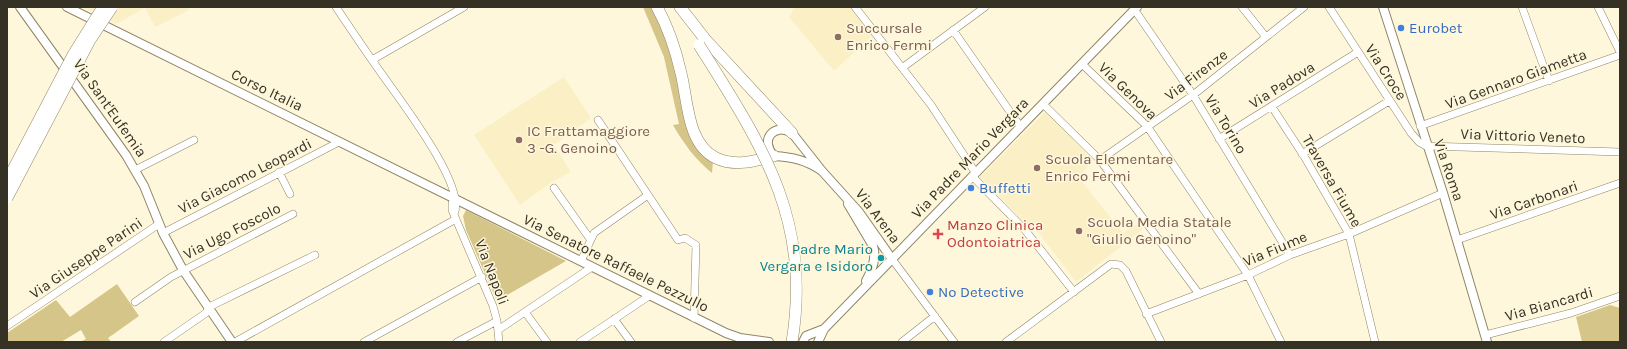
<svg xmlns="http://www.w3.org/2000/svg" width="1627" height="349" viewBox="0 0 1627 349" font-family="Karla,sans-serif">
  <rect width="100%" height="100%" fill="#fef7db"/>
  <path fill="#fbf0c5" d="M82 7H188L189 10 155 27 145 8 116 24Z
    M795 7H850L872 36 834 71 789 17Z
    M564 77 591 118 554 145 571 172 552 182 520 205 474 135Z
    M1046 111 1092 160 1079 178 1123 233 1139 223 1143 229 1076 282 1032 224 1029 227 980 177Z"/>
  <path fill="#d6c588" d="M643 7H654L667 37 688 124 713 161 712 173C695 159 684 144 673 125L679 124 664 57Z
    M466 210 566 261 497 301 466 230 463 216Z
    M117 284 139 316 108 338 111 342H80L86 339 81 330 61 342H7V333L56 300 70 317Z
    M1610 305 1620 308V342H1582L1576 317Z"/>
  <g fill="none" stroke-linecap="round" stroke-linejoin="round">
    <defs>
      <path id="minor" d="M336 7C350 28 364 49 379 70 396 95 468 186 454 214
        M855 7 931 105 975 172
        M1242 7 1266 37
        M1329 7 1411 133 1419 142 1426 146 1620 152
        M1522 7 1549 81
        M1598 7 1620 52
        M1134 9 1193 95 1290 255
        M953 30 1020 126
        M372 60 464 7
        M1082 64 1147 126 1248 275 1281 342
        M902 68 985 7
        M1043 104 1100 160 1199 294
        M1272 107 1304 156 1349 234 1375 342
        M598 120 678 240 685 238 696 245 694 318
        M1420 126 1620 55
        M1219 139 1358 52
        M1302 154 1389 101
        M1100 160 1193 95 1304 7
        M135 170 194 140
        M279 172 290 194
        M972 176 1025 230 1074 292
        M554 188 590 239
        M455 199 452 203V210L493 306 497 321 499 342
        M163 233 339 142
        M1457 240 1620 183
        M892 259 954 342
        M581 261 594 233 648 195
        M135 302 171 277 293 214
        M525 312 547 342
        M1146 314 1248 275 1290 255 1349 234 1443 193
        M614 319 631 342
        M7 326 159 224
        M498 330 592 267
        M1485 335 1571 313 1620 296
        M164 342 206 313 209 307 315 255
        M235 342 456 219
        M364 342 482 277
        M457 342 497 321
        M580 342 649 296
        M902 342 935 316
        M1006 342 1111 264 1120 265 1126 271 1161 342"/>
      <path id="tertiary" d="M20 7 126 155 144 186 163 233 183 270 232 342
        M67 7 726 333 740 338 769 342
        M1383 7 1443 193 1487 342
        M822 171C806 160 792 157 774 156 759 140 774 122 792 133L822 171 859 212 892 259
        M848 204 873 246C877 258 872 270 866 281
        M803 342 806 336 824 329
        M818 342 824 329 1137 7"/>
      <path id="trunk" d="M657 7C668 27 676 51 681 73 688 101 687 144 716 158 735 167 755 161 774 156
        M680 7 705 39 792 133"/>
    </defs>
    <use href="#minor" stroke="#8f8667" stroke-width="8"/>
    <use href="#tertiary" stroke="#8f8667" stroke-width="10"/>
    <use href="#trunk" stroke="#8f8667" stroke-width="12"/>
    <use href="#minor" stroke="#fff" stroke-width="7"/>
    <use href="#tertiary" stroke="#fff" stroke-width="8"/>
    <use href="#trunk" stroke="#fff" stroke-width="11"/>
    <defs>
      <path id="trunk-bridge" d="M699 45C761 144 812 218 792 342
        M7 181 73 55 103 7
        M7 198 90 40 112 7"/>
    </defs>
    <use href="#trunk-bridge" stroke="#8f8667" stroke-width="12" stroke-linecap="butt"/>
    <use href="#trunk-bridge" stroke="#fff" stroke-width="11"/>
  </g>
  <g fill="#3f7fe0" stroke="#fef7db" stroke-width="1.5">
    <circle cx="1401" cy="28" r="4"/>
    <circle cx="971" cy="188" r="4"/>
    <circle cx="930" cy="292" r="4"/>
  </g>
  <g fill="#8d6e63" stroke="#fef7db" stroke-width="1.5">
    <circle cx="838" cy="37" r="4"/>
    <circle cx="519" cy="140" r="4"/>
    <circle cx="1037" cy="168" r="4"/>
    <circle cx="1079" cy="231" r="4"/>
  </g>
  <path fill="#e0444e" stroke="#fef7db" stroke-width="1.5" d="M936 228h4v4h4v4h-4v4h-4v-4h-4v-4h4z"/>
  <circle fill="#0f9aa8" stroke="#fef7db" stroke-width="1.5" cx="881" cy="258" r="4"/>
  <g text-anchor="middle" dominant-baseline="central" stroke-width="3" stroke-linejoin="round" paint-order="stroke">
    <g font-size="15" fill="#785e54" stroke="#fef7db" text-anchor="start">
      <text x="846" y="28">Succursale<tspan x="846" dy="17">Enrico Fermi</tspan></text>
      <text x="527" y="131">IC Frattamaggiore<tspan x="527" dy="17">3 -G. Genoino</tspan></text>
      <text x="1045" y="159">Scuola Elementare<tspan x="1045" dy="17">Enrico Fermi</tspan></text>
      <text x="1087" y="222">Scuola Media Statale<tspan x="1087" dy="17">"Giulio Genoino"</tspan></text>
    </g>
    <g font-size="15" fill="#366cbe" stroke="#fef7db" text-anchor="start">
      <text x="1409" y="28">Eurobet</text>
      <text x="979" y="188">Buffetti</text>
      <text x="938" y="292">No Detective</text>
    </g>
    <g font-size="15" fill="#353225" stroke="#fef7db">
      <text transform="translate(1386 72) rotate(57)">Via Croce</text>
      <text transform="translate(1196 75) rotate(-37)">Via Firenze</text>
      <text transform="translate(1516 79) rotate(-20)">Via Gennaro Giametta</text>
      <text transform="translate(1282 85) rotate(-32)">Via Padova</text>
      <text transform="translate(267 90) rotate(26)">Corso Italia</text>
      <text transform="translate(1128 91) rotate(44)">Via Genova</text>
      <text transform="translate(110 108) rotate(55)">Via Sant'Eufemia</text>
      <text transform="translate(1226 124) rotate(59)">Via Torino</text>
      <text transform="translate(1523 136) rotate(2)">Via Vittorio Veneto</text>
      <text transform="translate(970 158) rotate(-46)">Via Padre Mario Vergara</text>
      <text transform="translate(1449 170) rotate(71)">Via Roma</text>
      <text transform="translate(245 176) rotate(-27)">Via Giacomo Leopardi</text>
      <text transform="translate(1332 181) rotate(60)">Traversa Fiume</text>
      <text transform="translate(1534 200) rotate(-19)">Via Carbonari</text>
      <text transform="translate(878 216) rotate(53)">Via Arena</text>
      <text transform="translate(232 231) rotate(-27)">Via Ugo Foscolo</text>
      <text transform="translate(1275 249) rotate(-23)">Via Fiume</text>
      <text transform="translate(86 258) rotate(-34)">Via Giuseppe Parini</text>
      <text transform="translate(616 263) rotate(26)">Via Senatore Raffaele Pezzullo</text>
      <text transform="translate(492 272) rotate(69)">Via Napoli</text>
      <text transform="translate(1549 304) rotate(-16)">Via Biancardi</text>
    </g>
    <g font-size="15" fill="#be3a42" stroke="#fef7db" text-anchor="start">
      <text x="947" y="225">Manzo Clinica<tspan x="947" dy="17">Odontoiatrica</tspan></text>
    </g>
    <g font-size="15" fill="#0d838f" stroke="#fef7db" text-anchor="end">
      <text x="873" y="249">Padre Mario<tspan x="873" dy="17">Vergara e Isidoro</tspan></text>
    </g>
  </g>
  <rect width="1627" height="349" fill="none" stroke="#353225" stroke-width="16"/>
</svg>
